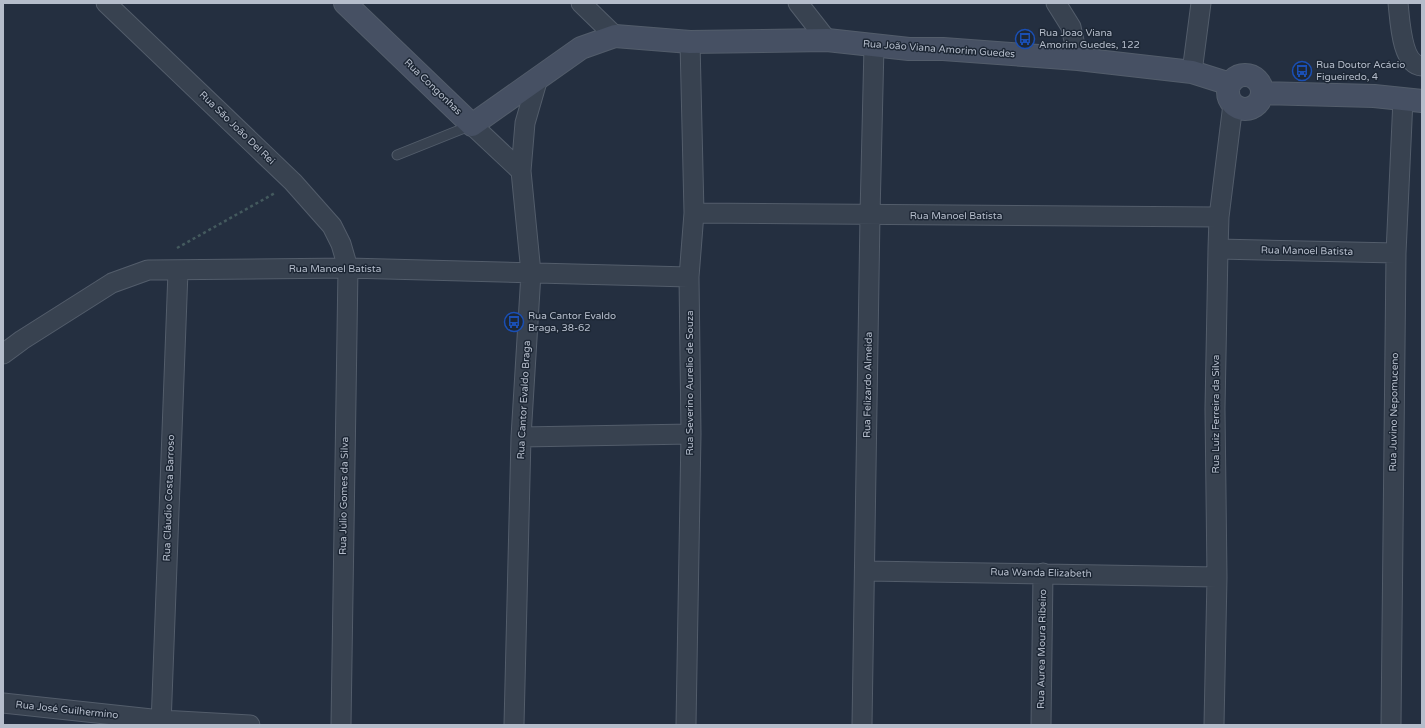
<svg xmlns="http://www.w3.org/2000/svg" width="1425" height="728" viewBox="0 0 1425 728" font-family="'Varela Round',sans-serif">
  <rect width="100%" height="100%" fill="#242f40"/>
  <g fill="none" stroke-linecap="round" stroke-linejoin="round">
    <defs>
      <path id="lane" d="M397 155 472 125"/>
      <path id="street" d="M106 3 293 182 332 226 341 244 348 268 341 725
        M581 3 615 36
        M798 3 827 40
        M1056 3 1071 27 1078 59
        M1398 3C1400 19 1401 65 1422 66
        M1192 72 1201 3
        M472 125 521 171
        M694 213 1219 217
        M1218 249 1396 253
        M3 354 22 340 112 283 148 270 348 268 689 277
        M521 437 691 434
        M866 571 1217 577
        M3 703 161 720 250 725
        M161 725 178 271
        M514 725 521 437 531 273 521 171 525 123 538 78
        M686 725 691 434 689 277 694 213 690 42
        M862 725 870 215 874 46
        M1041 725 1043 573
        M1214 725 1217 577 1215 409 1218 249 1219 217 1233 104
        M1391 725 1396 253 1403 99"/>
      <path id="secondary" d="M345 3 472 125 581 48 615 36 690 42 827 40 909 49H943L1078 59 1192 72 1230 84
        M1228 92a17 17 0 1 1 34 0a17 17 0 1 1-34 0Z
        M1262 93 1374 96 1422 101"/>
    </defs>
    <use href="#lane" stroke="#535d6b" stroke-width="11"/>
    <use href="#street" stroke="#535d6b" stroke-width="21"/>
    <use href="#secondary" stroke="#535d6b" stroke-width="24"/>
    <path stroke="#445a5e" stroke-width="2.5" stroke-dasharray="3 3" stroke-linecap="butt" d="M177 248 275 193"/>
    <use href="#lane" stroke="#384250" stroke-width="9"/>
    <use href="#street" stroke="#384250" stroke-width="19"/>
    <use href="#secondary" stroke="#465063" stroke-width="22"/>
  </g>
  <defs>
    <symbol id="bus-ring" viewBox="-11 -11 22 22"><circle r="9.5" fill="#1d2735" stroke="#1a4fb4" stroke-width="1.5"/><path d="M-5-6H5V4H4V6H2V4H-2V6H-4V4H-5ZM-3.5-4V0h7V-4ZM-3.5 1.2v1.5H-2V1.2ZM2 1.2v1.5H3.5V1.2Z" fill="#1a4fb4"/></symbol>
  </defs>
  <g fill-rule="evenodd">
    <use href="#bus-ring" x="1014" y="28" width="22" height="22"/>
    <use href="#bus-ring" x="1291" y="60" width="22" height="22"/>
    <use href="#bus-ring" x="503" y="311" width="22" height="22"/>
  </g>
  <g text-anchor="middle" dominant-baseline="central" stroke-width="3" stroke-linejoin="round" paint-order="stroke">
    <g font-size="10" fill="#b5bdcb" stroke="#1d2735" text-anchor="start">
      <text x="1039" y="33">Rua Joao Viana<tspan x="1039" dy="12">Amorim Guedes, 122</tspan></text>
      <text x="1316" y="65">Rua Doutor Acácio<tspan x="1316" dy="12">Figueiredo, 4</tspan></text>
      <text x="528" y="316">Rua Cantor Evaldo<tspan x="528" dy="12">Braga, 38-62</tspan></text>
    </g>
    <g font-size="10" fill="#b5bdcb" stroke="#1d2735">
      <text transform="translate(939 49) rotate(4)">Rua João Viana Amorim Guedes</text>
      <text transform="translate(433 87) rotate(44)">Rua Congonhas</text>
      <text transform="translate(237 128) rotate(44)">Rua São João Del Rei</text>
      <text x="956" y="216">Rua Manoel Batista</text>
      <text transform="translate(1307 251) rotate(1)">Rua Manoel Batista</text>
      <text x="335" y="269">Rua Manoel Batista</text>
      <text transform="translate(690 383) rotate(-90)">Rua Severino Aurelio de Souza</text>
      <text transform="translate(868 385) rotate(-89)">Rua Felizardo Almeida</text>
      <text transform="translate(524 400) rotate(-87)">Rua Cantor Evaldo Braga</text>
      <text transform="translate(1394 412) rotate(-89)">Rua Juvino Nepomuceno</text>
      <text transform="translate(1216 414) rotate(-90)">Rua Luiz Ferreira da Silva</text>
      <text transform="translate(344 496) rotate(-89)">Rua Júlio Gomes da Silva</text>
      <text transform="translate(169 498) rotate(-88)">Rua Cláudio Costa Barroso</text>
      <text transform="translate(1041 573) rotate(1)">Rua Wanda Elizabeth</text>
      <text transform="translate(1042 649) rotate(-89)">Rua Aurea Moura Ribeiro</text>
      <text transform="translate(67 710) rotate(6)">Rua José Guilhermino</text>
    </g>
  </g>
  <rect width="1425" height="728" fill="none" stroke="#b5bdcb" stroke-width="8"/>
</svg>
